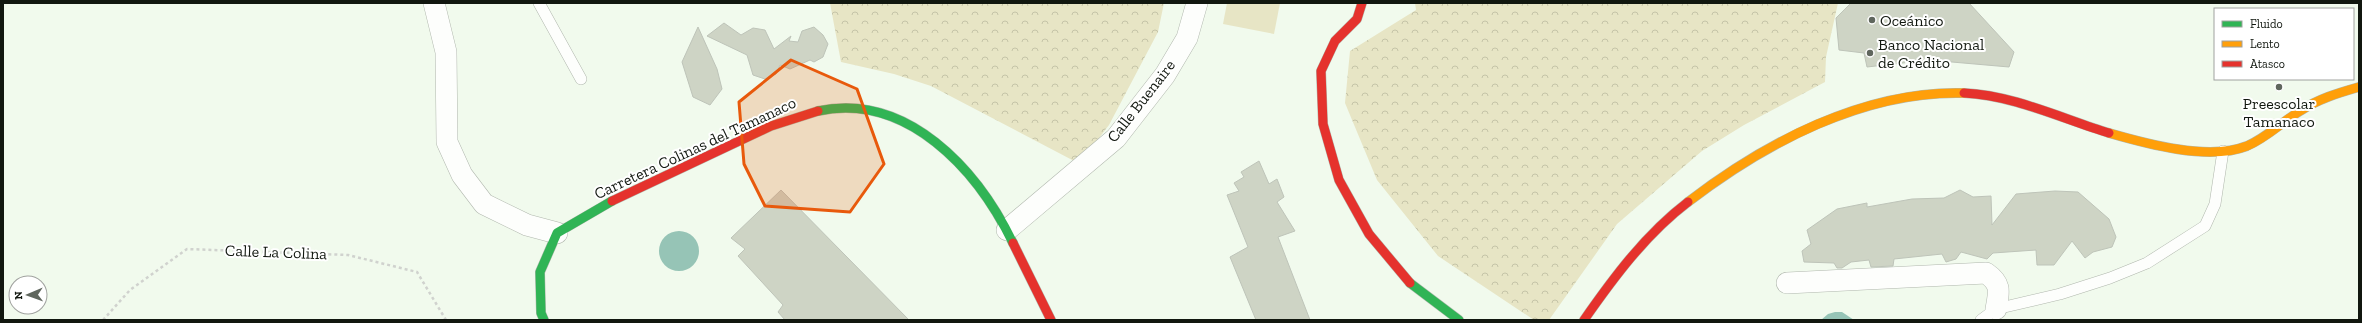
<svg xmlns="http://www.w3.org/2000/svg" width="2362" height="323" viewBox="0 0 2362 323" font-family="'Zilla Slab',serif">
  <defs>
    <pattern id="forest-crowns" width="20" height="18" patternUnits="userSpaceOnUse"><rect width="20" height="18" fill="#e7e5c5"/><path d="M2 6a3 3 0 1 1 6 0M12 15a3 3 0 1 1 6 0" fill="none" stroke="#c5c4a8"/></pattern>
  </defs>
  <rect width="100%" height="100%" fill="#f1faed"/>
  <path fill="url(#forest-crowns)" d="M830 3H1164L1158 32 1109 125 1089 151 1076 162 931 86 894 74 841 62Z
    M1415 3H1838L1826 57 1825 82 1744 125 1702 151 1617 224 1549 320H1534L1438 256 1377 180 1345 103 1350 51 1416 10Z"/>
  <path fill="#e7e5c5" d="M1227 3H1280L1274 34 1223 24Z"/>
  <path fill="#96c4b6" d="M659 251a20 20 0 1 1 40 0a20 20 0 1 1-40 0Z
    M1835 312H1842L1854 320H1821L1828 314Z"/>
  <path fill="#ced4c5" stroke="#bec4b9" d="M1851 3H1969L2014 52 2009 67 1929 60 1867 67 1864 53 1839 50 1836 18Z
    M724 23 741 35 753 28 765 30 774 49 791 36 789 41 798 42 802 31 814 27 823 35 828 44 823 57 814 62 810 60 790 69 780 65 776 74 765 79 753 75 747 55 707 36Z
    M698 27 717 69 722 89 710 105 693 97 682 62Z
    M1259 161 1269 184 1277 179 1284 197 1277 202 1295 231 1278 237 1310 320H1256L1230 257 1248 247 1227 195 1239 191 1234 183 1244 177 1241 172Z
    M781 190 909 320H785L778 312 783 305 738 256 745 249 731 238Z
    M1960 190 1973 197 1991 196 1992 225 2016 194 2055 191 2078 192 2109 219 2116 237 2112 247 2093 252 2085 258 2072 241 2054 265H2037L2036 250 1993 253 1987 259 1961 252 1956 259 1946 262 1942 254 1894 259 1893 266 1871 267 1869 260 1851 262 1842 268H1837L1834 263 1804 262 1802 251 1811 244 1807 230 1837 209 1867 203V207L1912 199 1944 198Z"/>
  <g fill="none" stroke-linecap="round" stroke-linejoin="round">
    <defs>
      <path id="lane" d="M539 3 581 79
        M1981 320 1996 309 2060 294 2110 278 2147 263 2205 226 2215 204 2223 151"/>
      <path id="street" d="M434 3 446 52 447 142 462 175 484 204 527 225 557 233
        M1007 230 1116 138 1165 75 1187 38 1197 3
        M1787 283 1986 273C2002 284 1999 292 1996 309"/>
      <path id="fast" d="M818 111C907 92 977 169 1013 243
        M1410 283 1459 320
        M544 320 541 313 540 272 557 233 612 201"/>
      <path id="slow" d="M2109 133C2147 144 2209 161 2247 146 2266 138 2282 122 2300 111 2318 99 2338 93 2359 87
        M1688 202C1765 143 1864 90 1964 93"/>
      <path id="jam" d="M1362 3 1357 19 1335 41 1321 71 1323 124 1339 180 1369 234 1410 283
        M1964 93C2013 95 2063 119 2109 133
        M612 201 771 126 818 111
        M1013 243 1051 320
        M1584 320C1614 277 1646 234 1688 202"/>
    </defs>
    <use href="#lane" stroke="#b0b7ad" stroke-width="12"/>
    <use href="#street" stroke="#b0b7ad" stroke-width="22"/>
    <use href="#fast" stroke="#b0b7ad" stroke-width="10"/>
    <use href="#slow" stroke="#b0b7ad" stroke-width="10"/>
    <use href="#jam" stroke="#b0b7ad" stroke-width="10"/>
    <path stroke="#d0d2ce" stroke-width="2.5" stroke-dasharray="3 3" stroke-linecap="butt" d="M103 320 130 290 187 249 348 255 417 272 446 320"/>
    <use href="#lane" stroke="#fdfefc" stroke-width="11"/>
    <use href="#street" stroke="#fdfefc" stroke-width="21"/>
    <use href="#fast" stroke="#30b455" stroke-width="9"/>
    <use href="#slow" stroke="#ff9f0a" stroke-width="9"/>
    <use href="#jam" stroke="#e5322d" stroke-width="9"/>
  </g>
  <path fill="#e8590c" fill-opacity="0.2" stroke="#e8590c" stroke-width="3" stroke-linejoin="round" d="M791 60 857 89 884 164 850 212 765 206 744 164 739 102Z"/>
  <g fill="#5f665d" stroke="#fff" stroke-width="1.5">
    <circle cx="1872" cy="20" r="4"/>
    <circle cx="1870" cy="53" r="4"/>
    <circle cx="2279" cy="87" r="4"/>
  </g>
  <g text-anchor="middle" dominant-baseline="central" stroke-width="4" stroke-linejoin="round" paint-order="stroke">
    <g font-size="16" fill="#11170f" stroke="#fff" text-anchor="start">
      <text x="1880" y="20">Oceánico</text>
      <text x="1878" y="44">Banco Nacional<tspan x="1878" dy="18">de Crédito</tspan></text>
      <text x="2279" y="103" text-anchor="middle">Preescolar<tspan x="2279" dy="18">Tamanaco</tspan></text>
    </g>
    <g font-size="16" fill="#11170f" stroke="#fff">
      <text transform="translate(1141 101) rotate(-52)">Calle Buenaire</text>
      <text transform="translate(695 148) rotate(-25)">Carretera Colinas del Tamanaco</text>
      <text transform="translate(276 252) rotate(2)">Calle La Colina</text>
    </g>
  </g>
  <rect width="2362" height="323" fill="none" stroke="#11170f" stroke-width="8"/>
  <rect x="2214" y="8" width="140" height="72" fill="#ffffff" stroke="#a0a29f"/>
  <rect x="2222" y="21" width="20" height="6" fill="#30b455" stroke="#a0a29f"/>
  <text x="2250" y="28" font-size="12" fill="#11170f">Fluido</text>
  <rect x="2222" y="41" width="20" height="6" fill="#ff9f0a" stroke="#a0a29f"/>
  <text x="2250" y="48" font-size="12" fill="#11170f">Lento</text>
  <rect x="2222" y="61" width="20" height="6" fill="#e5322d" stroke="#a0a29f"/>
  <text x="2250" y="68" font-size="12" fill="#11170f">Atasco</text>
  <g transform="translate(28 295) rotate(268)"><circle r="19" fill="#ffffff" stroke="#a0a29f"/>
  <path d="M0-3L7 15L0 10L-7 15Z" fill="#5f665d"/>
  <text y="-6" font-size="11" font-weight="bold" text-anchor="middle" fill="#11170f">N</text>
  </g>
</svg>
